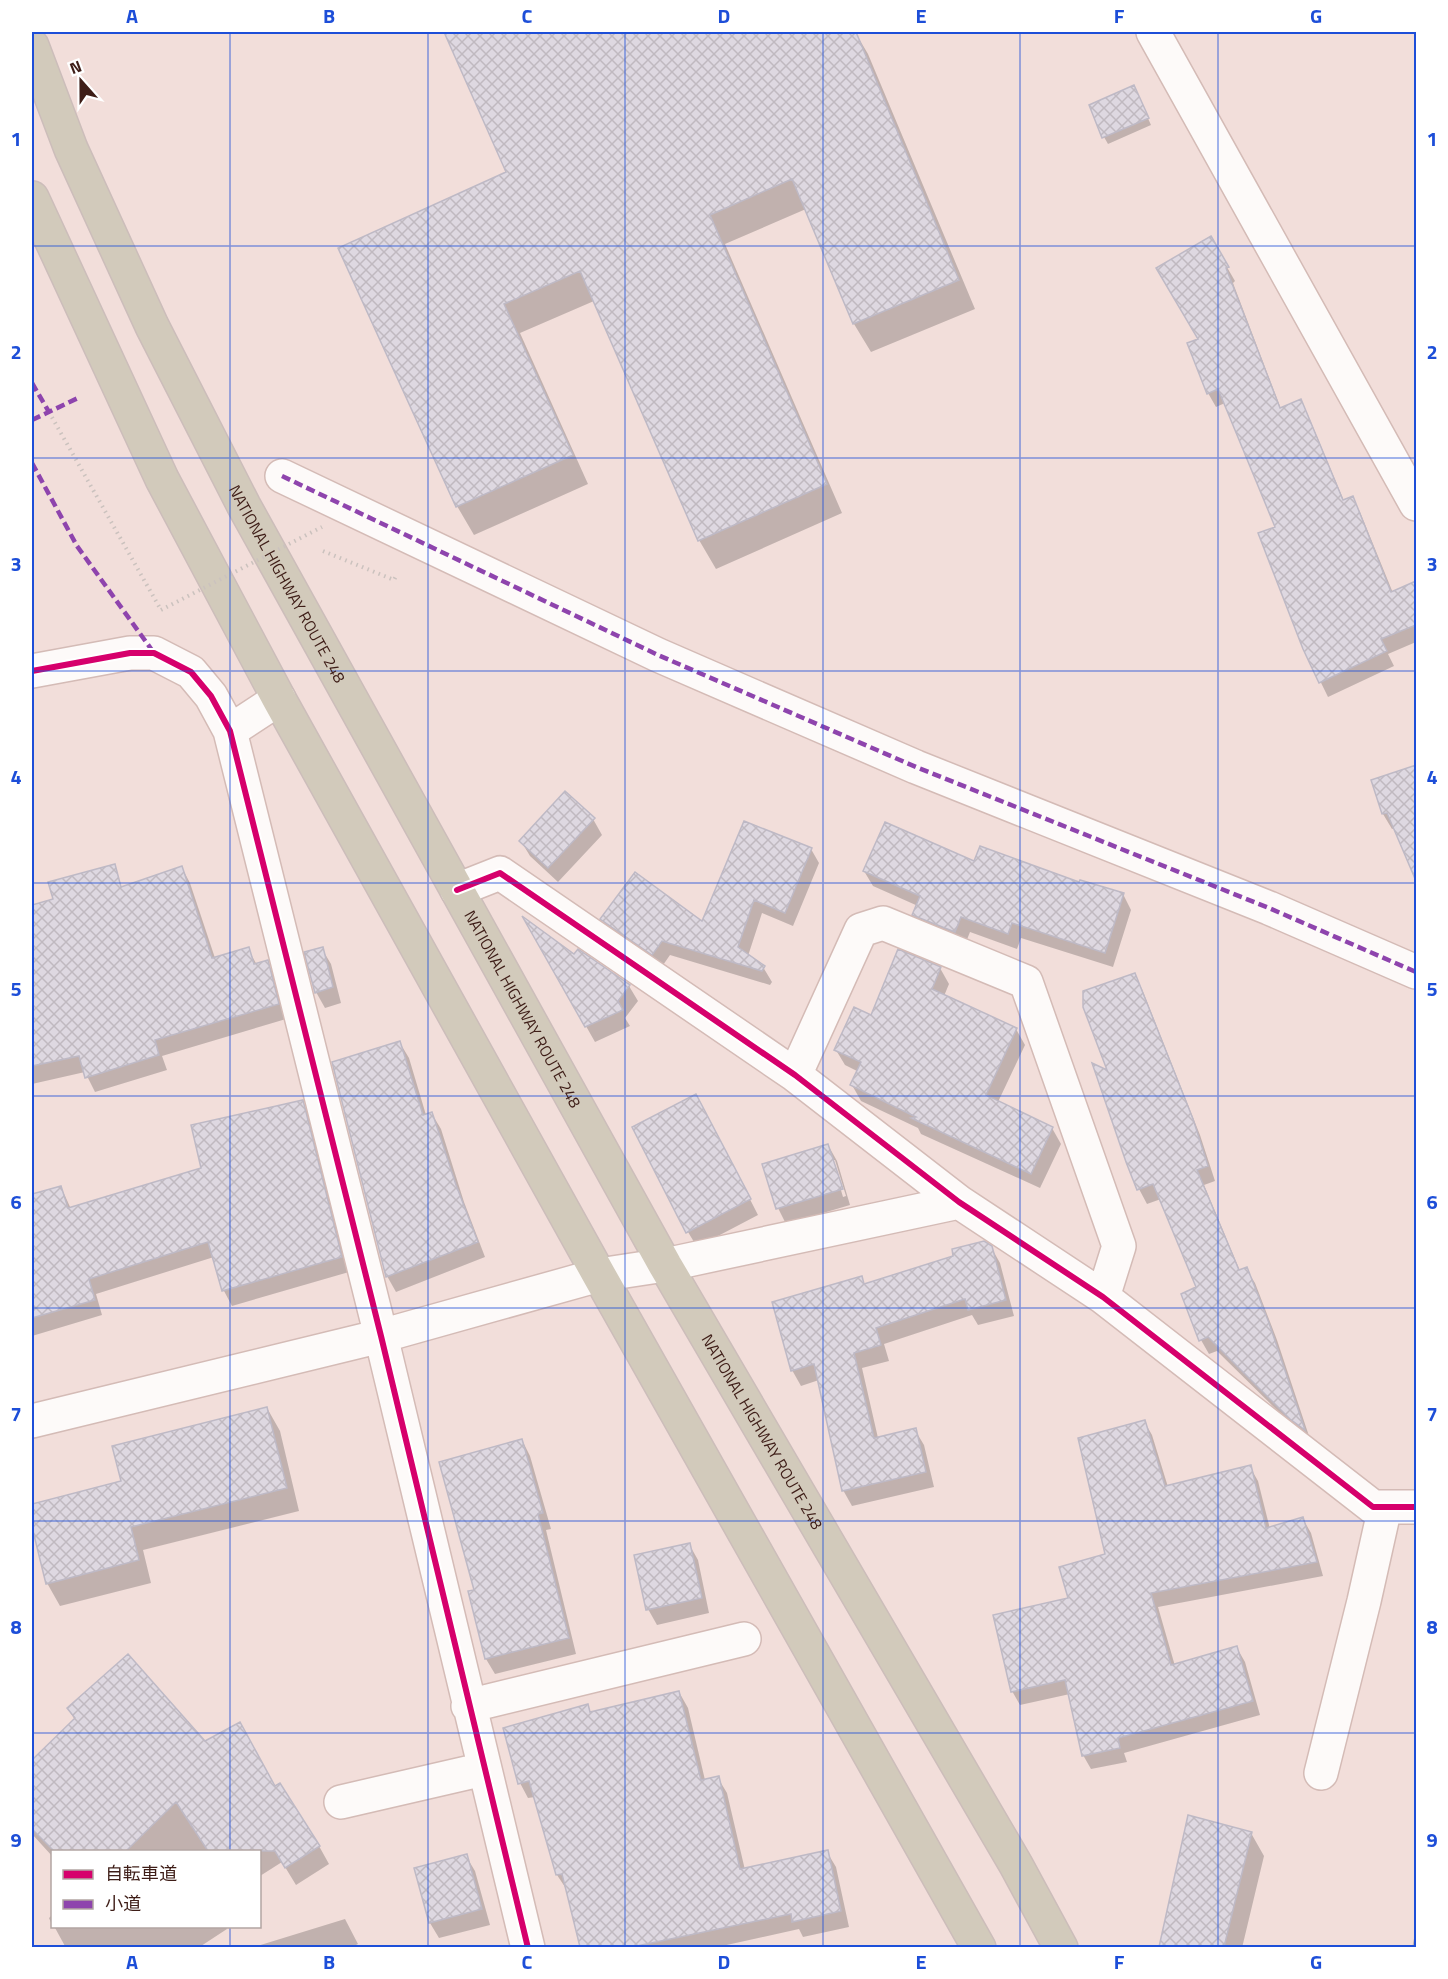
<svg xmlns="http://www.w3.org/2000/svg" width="1448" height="1979" viewBox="0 0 1448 1979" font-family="'Titillium Web','Noto Sans JP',sans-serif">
  <defs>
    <pattern id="building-cross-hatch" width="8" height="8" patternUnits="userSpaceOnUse" patternTransform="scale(1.5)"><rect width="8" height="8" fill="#ded8e1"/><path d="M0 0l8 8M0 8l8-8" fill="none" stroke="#c0b9c0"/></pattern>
  </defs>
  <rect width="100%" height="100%" fill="#f2deda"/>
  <path fill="#0003" fill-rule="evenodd" d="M446 32H771L781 55 837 32H855L868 54 975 309 871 352 854 324 806 209 725 244 842 513 716 569 699 540 594 301 520 333 588 484 474 535 457 506 508 173Z
    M1137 94 1151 125 1108 144 1104 137Z
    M1210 238 1235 281 1233 283 1281 409 1300 401 1308 415 1344 501 1352 498 1360 512 1393 593 1410 585 1416 597V642L1388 654 1394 666 1328 697 1304 648 1277 527 1225 403 1216 407 1208 393 1200 340Z
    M1416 767V873L1395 828 1392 829 1383 814 1372 781Z
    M593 819 602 835 558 882 530 856 521 841Z
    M811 849 819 863 793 926 762 913 748 956 763 967 772 982 770 985 670 955 661 968 610 933 602 919 703 923Z
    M975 863 1123 894 1131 910 1113 967 1021 938 1017 949 970 932 964 947 923 930 914 915 918 906 873 886 864 871Z
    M182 868 190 883 215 958 248 949 257 965 267 962 276 978 286 1019 162 1056 167 1070 95 1092 85 1072 32 1084V907L118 882 122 888Z
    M527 922 574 956 629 986 638 1001 625 1018 630 1026 595 1042Z
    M322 949 331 964 341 1003 325 1008 316 992Z
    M940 968 949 984 944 996 1016 1029 1025 1045 998 1102 1052 1128 1061 1144 1040 1188 921 1134 918 1128 861 1101 852 1085 859 1072 845 1065 836 1050 872 1017Z
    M1134 975 1142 989 1200 1135 1215 1181 1204 1185 1240 1271 1246 1269 1255 1283 1277 1340 1311 1442 1300 1433 1217 1351 1209 1354 1201 1340 1198 1288 1161 1199 1147 1204 1139 1189 1109 1073Z
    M400 1043 409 1058 426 1115 432 1114 441 1129 464 1202 485 1257 396 1292 387 1276Z
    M302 1102 311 1117 349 1272 232 1306 224 1291 214 1257 96 1294 102 1315 32 1336V1196L61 1187 71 1209 203 1169Z
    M705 1111 758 1215 697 1247 688 1232Z
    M828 1145 837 1161 850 1205 786 1224 778 1208ZM832 1160H835L846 1196 843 1197Z
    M991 1247 1000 1263 1014 1316 978 1325 972 1315 884 1344 889 1361 862 1368 878 1438 915 1430 924 1445 934 1487 852 1506 843 1490 819 1380 801 1386 792 1370 861 1278 865 1285Z
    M267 1408 280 1431 299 1511 143 1550 151 1583 60 1606 47 1583 32 1521V1505L123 1482Z
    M1144 1421 1152 1435 1168 1487 1250 1467 1258 1481 1270 1529 1303 1519 1311 1533 1323 1576 1158 1607 1175 1666 1237 1648 1245 1662 1260 1715 1124 1753 1127 1762 1091 1769 1083 1755 1070 1694 1020 1705 1012 1691 1070 1600 1107 1555Z
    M522 1440 530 1456 551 1529 546 1530 576 1654 495 1674 486 1659 476 1591Z
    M689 1544 698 1560 709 1613 657 1625 648 1609Z
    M679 1692 688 1708 705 1780 718 1778 727 1793 745 1870 827 1852 836 1867 849 1927 803 1937 799 1929 713 1948H581L567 1890 557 1875 535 1797 528 1798 520 1783 587 1706 591 1713Z
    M68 1709 204 1743 275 1788 319 1846 329 1864 296 1885 282 1862 260 1876V1852H52V1856L32 1834V1762L75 1720Z
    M1189 1817 1251 1833 1264 1856 1242 1948H1161Z
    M466 1856 475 1871 490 1925 439 1938 430 1923 416 1869Z
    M52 1915V1925L49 1918Z
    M345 1919 358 1944 356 1945 357 1948H251Z
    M54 1926H225L227 1929 198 1948H66Z
    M1416 1929V1948H1412Z"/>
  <path fill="url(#building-cross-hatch)" stroke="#beb9c5" stroke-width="1.5" d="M444 32H856L959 280 853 324 792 179 710 215 827 484 698 541 580 271 504 304 573 455 456 507 338 248 506 172Z
    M1134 85 1149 118 1102 138 1089 105Z
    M1211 236 1229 267 1226 268 1280 408 1301 399 1343 500 1353 496 1391 592 1416 581V625L1381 639 1387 651 1319 683 1303 649 1258 533 1275 527 1218 389 1207 394 1187 343 1198 339 1156 268Z
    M1416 765V881L1387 813 1382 814 1371 780Z
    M565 791 595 818 548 868 519 841Z
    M744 821 812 848 785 913 754 900 738 947 765 966 762 971 662 941 652 955 600 919 635 872 702 921Z
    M885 822 974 861 980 846 1079 882 1080 880 1124 893 1105 953 1012 923 1008 934 961 917 955 932 912 915 920 896 863 871Z
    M115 864 121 887 182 866 212 958 249 947 254 964 268 960 279 1004 155 1040 159 1055 85 1078 79 1056 32 1066V905L53 899 48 882Z
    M522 916 574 954 578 949 630 985 618 1001 623 1010 585 1027Z
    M323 947 333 987 315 993 304 952Z
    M898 949 941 967 932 989 1017 1028 986 1095 1053 1127 1031 1174 911 1118 916 1117 850 1085 861 1062 834 1050 854 1007 871 1015Z
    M1135 973 1193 1119 1208 1166 1197 1170 1239 1270 1247 1267 1269 1323 1305 1430 1290 1419 1208 1337 1199 1341 1181 1294 1196 1287 1153 1184 1137 1190 1126 1162 1092 1063 1107 1070 1083 1007V991Z
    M400 1041 423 1115 432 1112 456 1185 478 1242 386 1277 332 1062Z
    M696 1094 751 1199 686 1233 632 1127Z
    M303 1100 342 1257 222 1291 208 1242 89 1279 95 1300 32 1318V1194L61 1186 68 1208 201 1168 191 1125Z
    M828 1144 843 1189 776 1209 762 1164Z
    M984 1241 992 1246 1006 1300 968 1310 965 1299 876 1328 881 1345 854 1353 874 1438 916 1428 926 1472 842 1491 814 1364 791 1371 772 1302 862 1276 864 1284 953 1256 952 1249Z
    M267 1407 287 1488 131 1527 139 1560 46 1584 32 1527V1504L121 1481 112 1446Z
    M1145 1420 1165 1486 1251 1465 1266 1528 1303 1517 1317 1562 1151 1593 1171 1665 1237 1646 1253 1701 1118 1738 1120 1748 1082 1756 1065 1680 1011 1692 993 1615 1068 1598 1059 1567 1105 1554 1078 1438Z
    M522 1439 543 1513 538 1514 569 1638 485 1659 468 1591 474 1590 439 1462Z
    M690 1543 702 1598 646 1610 634 1555Z
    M128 1654 205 1741 240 1722 275 1786 280 1783 320 1846 285 1868 275 1851H208L176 1802 126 1851H54L32 1829V1760L75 1718 67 1708Z
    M679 1691 701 1780 719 1776 740 1869 828 1850 841 1911 792 1922 791 1914 632 1947H580L562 1874 556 1875 529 1781 518 1784 503 1728 588 1704 590 1712Z
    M1188 1815 1252 1832 1224 1947H1159Z
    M467 1854 482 1909 429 1923 414 1868Z"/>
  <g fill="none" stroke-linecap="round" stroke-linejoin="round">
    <defs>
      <path id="minor" d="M1153 32 1416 504
        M282 476 658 655 916 767 1269 908 1416 972
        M32 671 130 653H154L191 672 211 696 230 731 381 1336 528 1948
        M230 731 279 699
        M457 890 500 873 795 1075 959 1202 1103 1297 1373 1507H1416
        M795 1075 861 930 883 923 1026 982 1119 1246 1103 1297
        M32 1421 381 1336 599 1275 665 1265 959 1202
        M468 1706 744 1639
        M1321 1773 1364 1601 1385 1507
        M341 1802 484 1769"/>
      <g id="highway">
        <path id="s1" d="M32 46 71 149 152 326 244 506 665 1265 1016 1865 1061 1948"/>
        <path d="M32 198 162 479 279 699 599 1275 979 1948"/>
      </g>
    </defs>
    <use href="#minor" stroke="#d4bbb6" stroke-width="36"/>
    <use href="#highway" stroke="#ccbdba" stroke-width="36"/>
    <path stroke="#cbc2be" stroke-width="4" stroke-dasharray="1.5 4.5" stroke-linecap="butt" d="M49 412 161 610
      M323 551 394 580 396 576"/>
    <use href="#minor" stroke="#fdfaf9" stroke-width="33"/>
    <use href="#highway" stroke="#d2cabb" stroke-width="33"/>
    <path stroke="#cbc2be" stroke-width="4" stroke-dasharray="1.5 4.5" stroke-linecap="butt" d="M161 610 322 527"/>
    <path stroke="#8e44ad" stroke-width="4.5" stroke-dasharray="9 4.5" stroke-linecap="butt" d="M32 383 49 412
      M32 420 78 398
      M32 463 77 546 154 653
      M282 476 658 655 916 767 1269 908 1416 972"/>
    <defs>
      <path id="cycleway" d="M32 671 130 653H154L191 672 211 696 230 731 381 1336 528 1948
        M457 890 500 873 795 1075 959 1202 1103 1297 1373 1507H1416"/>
    </defs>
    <use href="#cycleway" stroke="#fff" stroke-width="10"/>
    <use href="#cycleway" stroke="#d6006c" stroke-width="6"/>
  </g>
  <path fill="none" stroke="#1d4ed8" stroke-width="1.5" stroke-opacity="0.55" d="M230 32V1852M428 32V1948M625 32V1948M823 32V1948M1020 32V1948M1218 32V1948M32 246H1416M32 458H1416M32 671H1416M32 883H1416M32 1096H1416M32 1308H1416M32 1521H1416M32 1733H1416M230 1926V1948"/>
  <g text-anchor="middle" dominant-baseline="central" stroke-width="4.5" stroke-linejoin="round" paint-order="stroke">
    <g font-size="16" fill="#3e1d17" stroke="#fff">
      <text stroke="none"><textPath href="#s1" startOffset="596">NATIONAL HIGHWAY ROUTE 248</textPath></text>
      <text stroke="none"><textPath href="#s1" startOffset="1082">NATIONAL HIGHWAY ROUTE 248</textPath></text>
      <text stroke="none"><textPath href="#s1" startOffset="1568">NATIONAL HIGHWAY ROUTE 248</textPath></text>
    </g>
  </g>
  <rect width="1448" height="1979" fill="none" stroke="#ffffff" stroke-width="66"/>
  <rect x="51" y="1850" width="210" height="78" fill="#ffffff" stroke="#b2a5a2" stroke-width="1.5"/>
  <rect x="63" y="1870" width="30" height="9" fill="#d6006c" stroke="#b2a5a2" stroke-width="1.5"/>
  <text x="105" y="1880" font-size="18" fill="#3e1d17">自転車道</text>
  <rect x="63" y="1900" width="30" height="9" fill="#8e44ad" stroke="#b2a5a2" stroke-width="1.5"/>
  <text x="105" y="1910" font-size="18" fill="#3e1d17">小道</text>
  <g transform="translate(81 81) rotate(339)" stroke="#ffffff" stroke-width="4.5" paint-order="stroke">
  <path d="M0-4.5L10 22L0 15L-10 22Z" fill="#3e1d17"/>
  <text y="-9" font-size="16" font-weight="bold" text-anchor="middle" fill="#3e1d17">N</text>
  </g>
  <rect x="33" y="33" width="1382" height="1913" fill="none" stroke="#1d4ed8" stroke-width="2"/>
  <g font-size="20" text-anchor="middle" font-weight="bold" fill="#1d4ed8">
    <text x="132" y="23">A</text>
    <text x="329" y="23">B</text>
    <text x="527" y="23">C</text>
    <text x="724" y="23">D</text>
    <text x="921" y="23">E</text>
    <text x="1119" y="23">F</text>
    <text x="1316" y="23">G</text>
    <text x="16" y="146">1</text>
    <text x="1432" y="146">1</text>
    <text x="16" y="359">2</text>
    <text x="1432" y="359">2</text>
    <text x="16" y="571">3</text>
    <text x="1432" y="571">3</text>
    <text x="16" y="784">4</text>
    <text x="1432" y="784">4</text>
    <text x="16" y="996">5</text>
    <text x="1432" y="996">5</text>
    <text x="16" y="1209">6</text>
    <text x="1432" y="1209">6</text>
    <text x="16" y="1421">7</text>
    <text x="1432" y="1421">7</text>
    <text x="16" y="1634">8</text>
    <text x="1432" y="1634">8</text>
    <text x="16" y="1847">9</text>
    <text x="1432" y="1847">9</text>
    <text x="132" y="1969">A</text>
    <text x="329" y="1969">B</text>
    <text x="527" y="1969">C</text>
    <text x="724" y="1969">D</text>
    <text x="921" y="1969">E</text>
    <text x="1119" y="1969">F</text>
    <text x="1316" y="1969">G</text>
  </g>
</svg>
